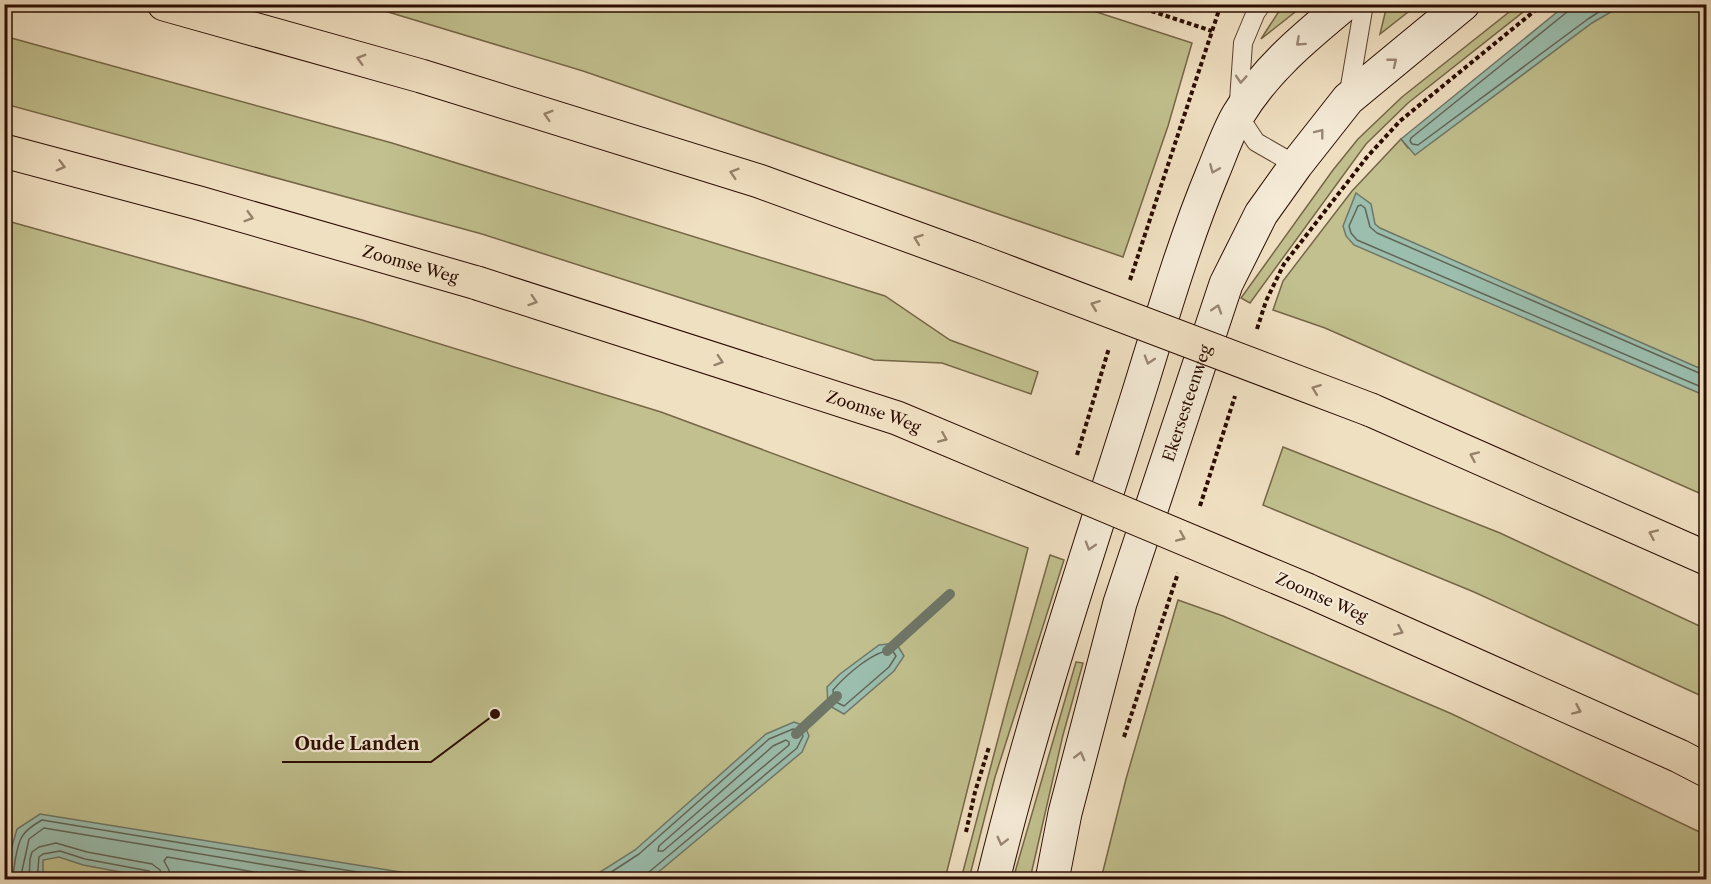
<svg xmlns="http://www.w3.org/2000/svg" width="1711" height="884" viewBox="0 0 1711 884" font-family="'Libre Caslon Text',serif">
  <rect width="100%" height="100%" fill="#f0e0c2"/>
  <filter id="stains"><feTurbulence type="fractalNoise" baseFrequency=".00333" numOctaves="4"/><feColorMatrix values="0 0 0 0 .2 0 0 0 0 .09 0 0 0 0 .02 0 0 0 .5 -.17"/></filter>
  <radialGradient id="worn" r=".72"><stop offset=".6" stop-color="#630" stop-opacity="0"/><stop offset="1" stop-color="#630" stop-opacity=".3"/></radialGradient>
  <path fill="#c1c08e" stroke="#766647" stroke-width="1.5" d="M1075 5 1192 43 1168 126 1123 257 583 71 365 5Z
    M1284 5H1304L1261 39 1283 5Z
    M1387 5H1417L1380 34Z
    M1518 5H1532L1408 103 1366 144 1250 303 1241 298 1333 170 1358 139 1402 97Z
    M1594 5H1706V496L1325 328 1273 310 1283 281 1352 191 1401 139 1408 148Z
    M4 36 392 143 885 296 950 340 1038 372 1031 394 942 363 874 360 482 234 5 104Z
    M4 220 362 320 661 412 1028 548 945 879H5Z
    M1283 447 1500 533 1706 629V698L1474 592 1263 505Z
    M1050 555 1064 560 995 777 969 879H961L1007 705Z
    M1178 600 1223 616 1452 714 1706 835V879H1101L1126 779Z
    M1076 662 1083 663 1063 735 1030 879H1013Z"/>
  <path fill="#9bbeae" stroke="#6e7768" stroke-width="1.5" d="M1567 4 1623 5 1592 23 1415 155 1401 139Z
    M1356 193 1371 204 1375 224 1380 228 1706 371V396L1354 245 1346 236 1343 226Z
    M896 643 904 656 894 671 844 714 828 705 827 687 840 674 879 645Z
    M794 722 805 726 809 736 802 752 650 879 163 880 83 865 59 857 43 860V879H7L11 850 17 829 40 814 444 879 594 876 635 850 766 734Z"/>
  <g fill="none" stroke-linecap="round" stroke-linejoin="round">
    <path stroke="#626557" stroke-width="1.5" d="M1570 4 1567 12 1411 138 1410 141 1412 144 1418 145 1588 19 1611 4
      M1706 376 1377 233 1370 227 1365 208 1361 205 1358 206 1349 226 1351 233 1357 240 1706 389
      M892 650 896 656 889 667 844 706 834 701 833 690C846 675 873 651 892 650Z
      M786 740 789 742V745L663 851H658L659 846 773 746Z
      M10 880C14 874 14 868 15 861 19 838 21 832 42 820L406 880
      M20 880 29 839 44 828 357 880
      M29 880 30 859 32 852 39 847 56 843 87 852 152 864 160 870 162 880
      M37 880 39 857 43 854 60 851 85 859 149 871 153 874 154 880
      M171 880 169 870 164 861 167 857 301 880
      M599 880 639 854 769 739 793 729 801 731 803 736 797 748 649 872 646 880"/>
    <path stroke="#6e7768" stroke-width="10" d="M887 651 950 594
      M796 734 837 696"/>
    <defs>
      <path id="service" d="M1262 4 1256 12 1243 43 1238 115 1256 142 1296 165
        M1348 98 1364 4"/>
      <g id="secondary">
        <path d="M993 880C1033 716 1087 556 1138 395 1161 321 1183 244 1213 172 1221 153 1228 132 1238 115 1265 70 1305 37 1345 4"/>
        <path id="s1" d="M1052 880 1065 813 1120 603 1226 284 1261 214 1296 165 1348 99 1463 4"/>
      </g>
      <g id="motorway">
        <path d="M164 4 421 76 759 181 973 259"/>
        <path id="s2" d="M4 151 199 203 477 283"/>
        <path d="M1371 410 1706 558"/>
        <path d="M1307 590 1679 756 1706 770"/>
      </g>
    </defs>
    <use href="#service" stroke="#5c4130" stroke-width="20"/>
    <use href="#secondary" stroke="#2a0c00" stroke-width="35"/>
    <use href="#motorway" stroke="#2a0c00" stroke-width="35"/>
    <path stroke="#2a0c00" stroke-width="4" stroke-dasharray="4.5 3" stroke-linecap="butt" d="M1130 4 1212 31
      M1130 280 1221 4
      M1257 329 1266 301 1284 264 1367 157 1400 121 1543 4
      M1077 455 1109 348
      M1200 506 1235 396
      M1124 737 1178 573
      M966 832 975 792 989 747"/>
    <use href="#service" stroke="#f5ebd7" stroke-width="18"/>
    <use href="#secondary" stroke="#f5ebd7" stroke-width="33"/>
    <use href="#motorway" stroke="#f0e0c2" stroke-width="33"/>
    <defs>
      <g id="motorway-bridge">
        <path d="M973 259 1371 410"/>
        <path id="s3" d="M477 283 897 418 1307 590"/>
      </g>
    </defs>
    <use href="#motorway-bridge" stroke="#2a0c00" stroke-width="35" stroke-linecap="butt"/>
    <use href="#motorway-bridge" stroke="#f0e0c2" stroke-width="33"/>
  </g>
  <defs><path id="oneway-chevron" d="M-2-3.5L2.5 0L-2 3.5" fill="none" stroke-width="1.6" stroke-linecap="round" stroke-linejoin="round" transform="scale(1.5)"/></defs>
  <g stroke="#9a8776">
    <use href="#oneway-chevron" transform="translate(1300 42) rotate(138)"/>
    <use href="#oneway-chevron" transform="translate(1393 62) rotate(-39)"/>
    <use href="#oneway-chevron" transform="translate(1241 79) rotate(94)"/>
    <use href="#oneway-chevron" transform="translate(1320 133) rotate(-52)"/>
    <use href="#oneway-chevron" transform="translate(1214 169) rotate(113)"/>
    <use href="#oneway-chevron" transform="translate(1217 309) rotate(-72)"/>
    <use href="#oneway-chevron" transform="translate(1149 360) rotate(107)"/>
    <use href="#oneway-chevron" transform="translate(1090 546) rotate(107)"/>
    <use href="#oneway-chevron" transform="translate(1080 756) rotate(-75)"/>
    <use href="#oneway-chevron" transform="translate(1002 841) rotate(104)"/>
  </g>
  <g stroke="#97816b">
    <use href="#oneway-chevron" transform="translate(361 59) rotate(-164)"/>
    <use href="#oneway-chevron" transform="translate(548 115) rotate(-163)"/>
    <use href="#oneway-chevron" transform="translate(61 166) rotate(15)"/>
    <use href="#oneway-chevron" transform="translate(734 173) rotate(-163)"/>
    <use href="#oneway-chevron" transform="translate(249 217) rotate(16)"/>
    <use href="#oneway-chevron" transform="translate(918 239) rotate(-160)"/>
    <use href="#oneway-chevron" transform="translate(533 301) rotate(18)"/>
    <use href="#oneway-chevron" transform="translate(1095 305) rotate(-159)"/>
    <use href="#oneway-chevron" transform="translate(719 361) rotate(18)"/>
    <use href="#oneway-chevron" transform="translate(1316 389) rotate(-159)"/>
    <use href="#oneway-chevron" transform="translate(943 438) rotate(23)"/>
    <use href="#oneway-chevron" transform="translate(1474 456) rotate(-156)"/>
    <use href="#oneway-chevron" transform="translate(1653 534) rotate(-156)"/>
    <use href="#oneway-chevron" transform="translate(1181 537) rotate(23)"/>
    <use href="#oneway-chevron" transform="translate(1399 631) rotate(24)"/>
    <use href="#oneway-chevron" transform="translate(1577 710) rotate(24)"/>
  </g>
  <g text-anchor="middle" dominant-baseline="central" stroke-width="4.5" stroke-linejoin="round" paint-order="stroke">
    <g font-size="16" fill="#2a0c00" stroke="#f5ebd7">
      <text stroke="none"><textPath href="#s2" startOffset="422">Zoomse Weg</textPath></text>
      <text stroke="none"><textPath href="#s1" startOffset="496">Ekersesteenweg</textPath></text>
      <text stroke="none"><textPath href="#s3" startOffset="417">Zoomse Weg</textPath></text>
      <text transform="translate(1322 597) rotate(24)">Zoomse Weg</text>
    </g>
  </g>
  <path fill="none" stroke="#2a0c00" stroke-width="2" d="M495 714L431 762H282"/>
  <circle fill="#2a0c00" stroke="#f5ebd7" stroke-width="2" cx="495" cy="714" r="6"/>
  <g font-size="18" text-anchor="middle" font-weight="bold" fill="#2a0c00" stroke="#f5ebd7" stroke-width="4.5" stroke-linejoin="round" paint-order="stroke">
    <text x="357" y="750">Oude Landen</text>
  </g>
  <rect width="1711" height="884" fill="none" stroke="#f0e0c2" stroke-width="24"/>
  <rect x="6" y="6" width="1699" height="872" fill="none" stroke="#2a0c00" stroke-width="3"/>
  <rect x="12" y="12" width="1687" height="860" fill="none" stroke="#2a0c00" stroke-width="1.5"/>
  <rect width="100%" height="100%" filter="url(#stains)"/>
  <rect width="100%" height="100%" fill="url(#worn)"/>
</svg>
